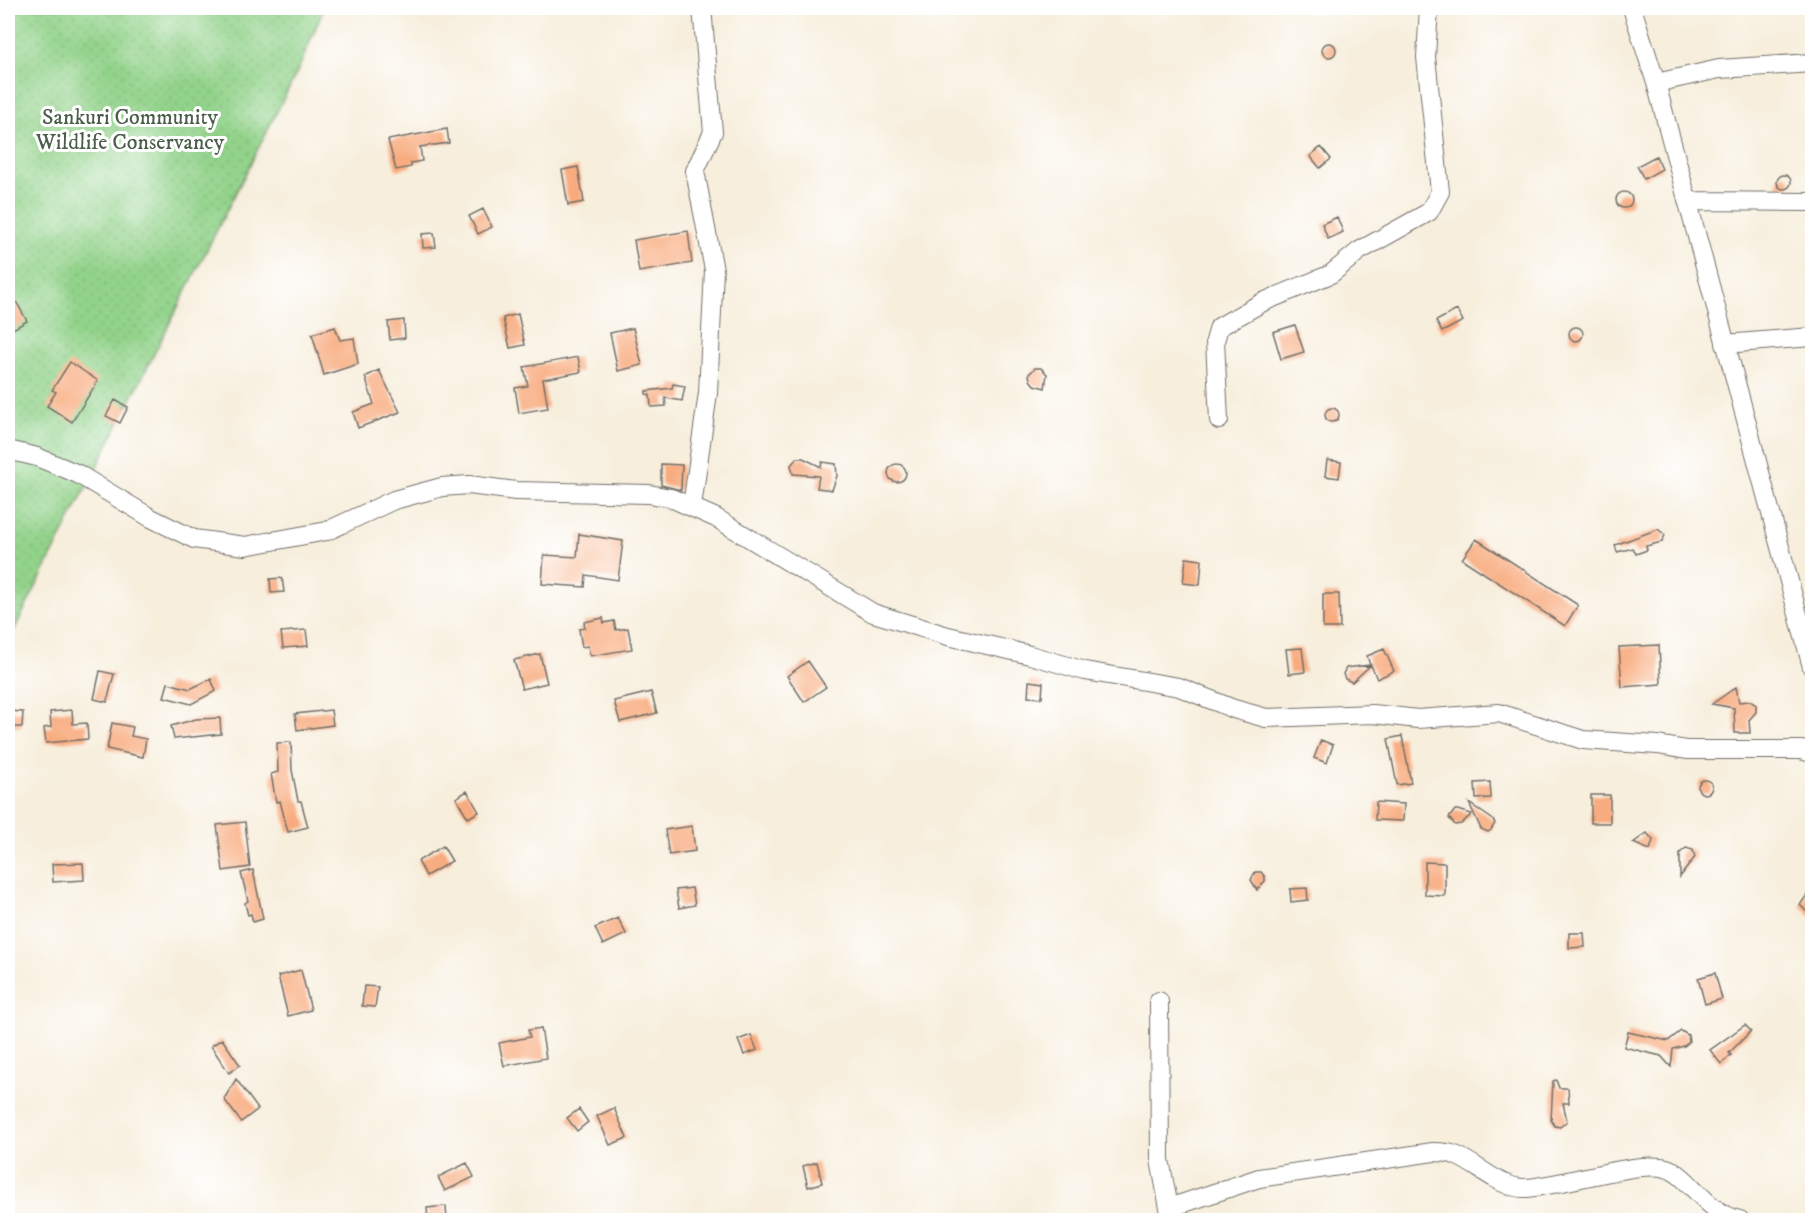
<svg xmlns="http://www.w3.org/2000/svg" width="1820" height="1228" viewBox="0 0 1820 1228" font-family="'IM FELL DW Pica',serif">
  <defs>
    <pattern id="grass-dots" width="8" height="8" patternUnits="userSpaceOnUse" patternTransform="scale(1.5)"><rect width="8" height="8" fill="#92d38a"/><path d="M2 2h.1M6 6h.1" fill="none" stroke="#7eb577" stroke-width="1.8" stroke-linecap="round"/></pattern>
  </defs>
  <rect width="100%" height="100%" fill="#fff"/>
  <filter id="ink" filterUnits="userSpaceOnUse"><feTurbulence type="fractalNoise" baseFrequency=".0167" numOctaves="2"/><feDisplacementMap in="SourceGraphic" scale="12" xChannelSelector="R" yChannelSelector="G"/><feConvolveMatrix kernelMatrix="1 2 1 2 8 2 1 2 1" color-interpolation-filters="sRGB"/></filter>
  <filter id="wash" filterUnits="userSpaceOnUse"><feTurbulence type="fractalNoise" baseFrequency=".008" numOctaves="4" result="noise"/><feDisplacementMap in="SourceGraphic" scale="24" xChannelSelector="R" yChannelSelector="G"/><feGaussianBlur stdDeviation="1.35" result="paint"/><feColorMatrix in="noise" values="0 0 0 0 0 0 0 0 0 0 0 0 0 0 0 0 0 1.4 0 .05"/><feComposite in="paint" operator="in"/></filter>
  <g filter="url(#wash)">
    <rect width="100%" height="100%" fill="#f7eedc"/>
    <path fill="url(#grass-dots)" stroke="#5e7f5a" stroke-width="1.5" d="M8 8H324L298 70 8 642Z"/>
    <g id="blocks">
      <path fill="#f8ab7e" d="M1322 50a7 7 0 1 1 14 0a7 7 0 1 1-14 0Z
        M447 129 449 143 420 147 422 161 411 163V167L396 170 388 140Z
        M1321 147 1331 159 1320 168 1310 156Z
        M1656 156 1662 169 1644 179 1637 166Z
        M578 167 584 202 568 205 562 170Z
        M1777 182a7 7 0 1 1 14 0a7 7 0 1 1-14 0Z
        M1616 200a8 8 0 1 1 16 0a8 8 0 1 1-16 0Z
        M483 209 492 227 478 234 469 216Z
        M1337 217 1343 232 1328 239 1322 224Z
        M688 231 692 263 639 272 634 240Z
        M434 233 436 247 423 248 422 234Z
        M8 287 27 321 8 332Z
        M1457 310 1463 321 1442 332 1436 321Z
        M518 314 525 345 510 348 503 318Z
        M404 320 405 338 390 340 388 322Z
        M1295 325 1304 352 1281 359 1273 332Z
        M1569 334a7 7 0 1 1 14 0a7 7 0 1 1-14 0Z
        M335 327 340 340 354 338 358 364 324 375 312 334Z
        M633 328 642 365 618 371 610 333Z
        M578 357 581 372 543 379 548 408 519 413 515 388 528 386 524 367Z
        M70 362 98 381 72 422 47 406 56 392 52 390Z
        M1035 368H1041L1047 374 1045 388 1034 385 1030 380 1029 374Z
        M379 370 400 412 358 428 353 412 374 404 365 377Z
        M673 384 685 386 682 401 665 398 666 406 651 407 650 395 646 394V391L672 388Z
        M115 400 128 407 120 423 106 416Z
        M1325 415a7 7 0 1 1 14 0a7 7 0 1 1-14 0Z
        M797 458H803L821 467 822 462 836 464 837 476 832 490 817 488 819 476 793 474 791 465Z
        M1327 460 1341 462 1339 478 1325 476Z
        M888 473a9 9 0 1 1 18 0a9 9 0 1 1-18 0Z
        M661 464 682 465 681 490 661 485Z
        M1658 529 1665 535 1662 542 1646 546 1647 550 1636 554 1633 548 1617 552 1615 545Z
        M579 534 623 541 618 580 586 575 585 587 542 584 544 555 577 557Z
        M1476 539 1578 605 1565 626 1462 559Z
        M1186 558 1202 560 1200 585 1183 583Z
        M282 578 284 592 271 593 270 579Z
        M1323 594H1339L1340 628H1323Z
        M603 618 604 623 614 621 616 630 628 628 632 649 590 656 588 646 582 647 579 629 585 628 584 622Z
        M306 630 308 646 283 648 281 632Z
        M1659 645 1661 684 1622 687 1619 647Z
        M1302 648 1305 672 1289 674 1286 649Z
        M1384 649 1394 671 1377 679 1371 665 1352 682 1345 679 1343 674 1346 668 1370 665 1367 656Z
        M540 654 547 683 522 689 514 660Z
        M808 661 826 687 804 702 787 676Z
        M100 671 114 674 107 702 94 699Z
        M211 679 216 691 191 704 164 697 168 683 190 689Z
        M1029 681 1043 683 1042 698 1028 697Z
        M1736 687 1739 702 1750 701 1756 705V712L1749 720 1750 733H1735L1734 708 1712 704Z
        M651 692 657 713 620 722 614 701Z
        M72 710 73 724 87 723 88 739 46 743 44 728 51 727 50 712Z
        M331 710 333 725 297 730 295 714Z
        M8 711 23 712 22 727H8Z
        M220 718 221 734 174 739 171 726 196 719Z
        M112 723 133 727 131 736 146 739 143 757 107 749Z
        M1402 736 1411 783 1397 785 1388 739Z
        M1321 740 1333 745 1327 763 1314 758Z
        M291 742 292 770 298 801H301L308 827 288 832 280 801 276 802 271 774 278 772 277 743Z
        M1698 787a7 7 0 1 1 14 0a7 7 0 1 1-14 0Z
        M1490 782 1491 798 1476 799 1475 783Z
        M467 791 479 812 468 818 456 798Z
        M1591 795H1610V823H1591Z
        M1376 802 1404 804 1403 821 1375 820Z
        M1469 803 1492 819 1495 823 1491 830 1488 832 1481 829Z
        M1455 810H1458L1472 814 1461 824 1455 825 1449 818Z
        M245 822 250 867 223 871 217 825Z
        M692 826 695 851 669 855 665 830Z
        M1647 833 1653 840 1650 850 1633 843Z
        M443 846 452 861 426 876 418 861Z
        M1686 848 1693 850 1695 857 1680 877V853Z
        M1425 862 1445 863V896L1425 895Z
        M83 863 84 880 53 882 52 864Z
        M253 870 263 919 253 922 251 914 248 915 245 903 248 901 241 873Z
        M1255 872H1261L1265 877V881L1257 890 1251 880Z
        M692 888 695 905 679 908 676 890Z
        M1307 888 1308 900 1291 902 1290 889Z
        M1812 888V917L1800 905Z
        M618 918 626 934 603 945 595 928Z
        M1569 933H1584L1585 947 1569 948Z
        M301 970 311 1010 288 1016 278 976Z
        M1715 973 1722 999 1705 1004 1698 978Z
        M364 986 378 987 375 1007 362 1006Z
        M1745 1025 1751 1031 1729 1053 1731 1055 1721 1064 1710 1050Z
        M541 1028 546 1058 504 1066 499 1043 530 1037 528 1030Z
        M1681 1031 1688 1035 1689 1042 1684 1046 1673 1049 1671 1067 1661 1056 1624 1047 1628 1032 1668 1041Z
        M751 1035 757 1050 744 1055 738 1040Z
        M222 1039 240 1065 229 1073 211 1046Z
        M236 1079 258 1109 241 1122 224 1099Z
        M1556 1080 1559 1088H1568L1569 1103H1563L1567 1121 1560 1127 1555 1126 1551 1120 1553 1081Z
        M614 1108 627 1138 610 1145 597 1116Z
        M579 1109 588 1122 577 1131 567 1118Z
        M817 1162 822 1183 808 1187 803 1166Z
        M467 1163 474 1177 445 1191 438 1177Z
        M446 1206 447 1221H428L427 1208Z"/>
    </g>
  </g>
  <g filter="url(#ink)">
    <use href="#blocks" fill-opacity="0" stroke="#726f69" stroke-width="1.5"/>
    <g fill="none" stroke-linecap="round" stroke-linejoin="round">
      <defs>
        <path id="street" d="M1632 8 1656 83 1812 667
          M1656 83 1719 69 1812 63
          M1687 201 1812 202
          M1725 344 1812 337
          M1219 420 1215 341 1219 327 1263 302 1331 274 1359 251 1429 212 1440 192 1426 57 1429 8
          M8 450 37 457 78 474 151 518 194 539 245 546 327 531 394 500 442 487 469 485 516 491 649 494 671 498 716 518 873 613 948 636 1030 655 1085 671 1179 687 1234 709 1266 718 1373 714 1418 719 1499 713 1583 740 1658 745 1687 750H1801L1812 753
          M692 506 708 393 714 270 695 171 713 132 702 8
          M1159 1001 1160 1160 1169 1208 1259 1178 1433 1152C1440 1152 1448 1152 1455 1155 1478 1164 1500 1189 1526 1188 1561 1186 1637 1160 1666 1168 1689 1174 1705 1213 1740 1220"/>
      </defs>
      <use href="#street" stroke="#726f69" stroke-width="20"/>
      <use href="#street" stroke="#fff" stroke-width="18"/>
    </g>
  </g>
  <g text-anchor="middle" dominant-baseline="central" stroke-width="6" stroke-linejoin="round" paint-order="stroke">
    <g font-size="22" fill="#4a5d48" stroke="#fff">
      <text x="130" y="117">Sankuri Community<tspan x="130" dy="25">Wildlife Conservancy</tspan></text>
    </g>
  </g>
  <rect width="1820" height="1228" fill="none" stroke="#fff" stroke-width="30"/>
</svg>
